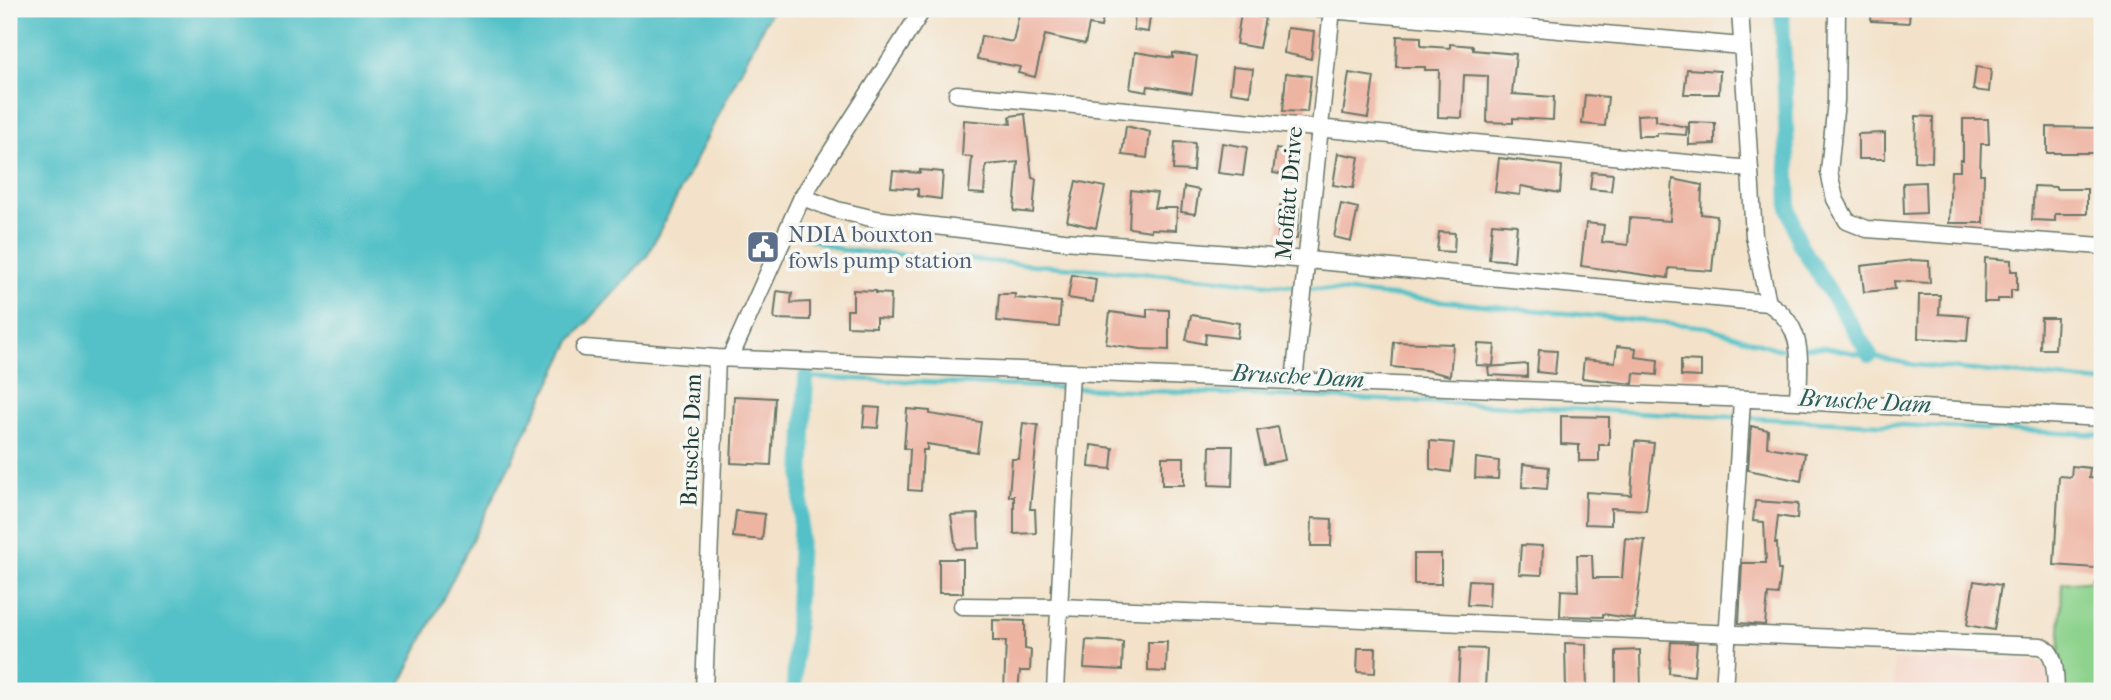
<svg xmlns="http://www.w3.org/2000/svg" width="2111" height="700" viewBox="0 0 2111 700" font-family="'IM FELL French Canon',serif">
  <rect width="100%" height="100%" fill="#f6f6f2"/>
  <filter id="ink" filterUnits="userSpaceOnUse"><feTurbulence type="fractalNoise" baseFrequency=".0143" numOctaves="2"/><feDisplacementMap in="SourceGraphic" scale="14" xChannelSelector="R" yChannelSelector="G"/><feConvolveMatrix kernelMatrix="1 2 1 2 8 2 1 2 1" color-interpolation-filters="sRGB"/></filter>
  <filter id="wash" filterUnits="userSpaceOnUse"><feTurbulence type="fractalNoise" baseFrequency=".00686" numOctaves="4" result="noise"/><feDisplacementMap in="SourceGraphic" scale="28" xChannelSelector="R" yChannelSelector="G"/><feGaussianBlur stdDeviation="1.57" result="paint"/><feColorMatrix in="noise" values="0 0 0 0 0 0 0 0 0 0 0 0 0 0 0 0 0 1.4 0 .05"/><feComposite in="paint" operator="in"/></filter>
  <g filter="url(#wash)">
    <rect width="100%" height="100%" fill="#f3e2c9"/>
    <path fill="#f6d2c4" d="M1894 660H2037L2044 665 2047 672 2051 691H1893Z"/>
    <path fill="#8ed38d" stroke="#568860" stroke-width="2" d="M2102 479V691H2061L2059 659 2062 583 2096 580Z"/>
    <path fill="#53c1c7" stroke="#397f7e" stroke-width="2" d="M9 9H772L647 256 572 339 397 691H9Z"/>
    <g fill="none" stroke-linecap="round" stroke-linejoin="round">
      <path stroke="#53c1c7" stroke-width="4.5" d="M793 233 842 250 1207 278 1707 327 1778 349 1824 347 1915 365 2102 382
        M806 377 1066 388
        M1075 388 1409 401 2102 435"/>
      <path stroke="#53c1c7" stroke-width="16" d="M1782 9 1789 209 1799 243 1870 355
        M794 691 806 377"/>
    </g>
    <g id="blocks">
      <path fill="#eeb4a2" d="M1020 9H1105L1101 27 1089 25 1085 44 1045 35 1035 77 1018 73 1020 67 977 59 981 36 1013 42Z
        M1135 9H1151L1148 32 1134 30Z
        M1872 9H1910L1909 23 1871 21Z
        M1241 13 1265 18 1259 48 1236 44Z
        M1287 28 1314 31 1311 59 1284 53Z
        M1397 36 1421 37V46L1450 48V44L1473 46V50L1516 54 1512 94 1554 97 1553 120 1513 118V123L1487 122 1488 76 1464 75 1462 118 1438 117 1439 70H1425V67H1396Z
        M1135 52 1173 58V53L1197 56 1192 93 1148 86 1147 92 1130 89Z
        M1233 67 1253 69 1250 95 1230 92Z
        M1976 67 1991 69 1989 92 1973 90Z
        M1687 69 1720 71 1719 94H1684Z
        M1286 73 1311 76 1307 112 1283 111Z
        M1349 73 1374 77 1368 118 1343 114Z
        M1585 95 1608 97 1605 126 1582 124Z
        M1025 114 1032 178 1036 179 1033 213 1014 211 1018 162 986 165 984 194 969 193 972 157 962 156 964 120 1011 124 1010 116Z
        M1656 114V121L1687 127 1686 135 1657 133V136H1638L1637 115Z
        M1916 116 1933 117 1932 162 1915 161Z
        M1963 119H1988L1989 144H1981L1980 174H1984L1983 223H1949L1951 171H1960V160H1963Z
        M1689 122 1715 123V144L1689 145Z
        M1126 126 1150 132 1147 158 1122 155Z
        M2047 127 2102 128V153H2047Z
        M1885 133V159H1858V134Z
        M1175 142 1195 143 1193 171 1173 170Z
        M1222 143 1247 147 1243 176 1218 173Z
        M1276 149 1294 152 1291 176 1273 173Z
        M1338 153 1359 157 1353 188 1333 185Z
        M1499 158 1562 166 1560 193 1521 186 1520 195 1495 192Z
        M920 170 943 172 941 199 918 196V189L891 187 893 171 920 173Z
        M1592 172 1613 174 1611 191 1590 189Z
        M1673 179 1702 185 1701 214 1717 216 1712 271 1669 268 1668 278 1581 266 1586 223 1604 225 1602 242 1628 245 1630 218 1670 221Z
        M1076 181 1105 187 1096 228 1067 221Z
        M1925 182 1926 213 1904 214 1903 183Z
        M2034 186 2056 187V189H2087V214H2055V221L2032 220Z
        M1184 187 1199 190 1195 214 1181 212Z
        M1131 190 1157 193 1154 208H1177L1176 230 1151 229V231L1129 228Z
        M1341 204 1358 208 1351 241 1334 237Z
        M1280 205 1299 207 1297 239 1278 237Z
        M1492 223 1517 225 1514 261 1489 259Z
        M1439 232 1455 233 1454 252 1437 251Z
        M1985 258 2011 260V271H2017V290H2011V299H1998V302H1984Z
        M1913 260 1929 261 1930 283 1894 281 1895 289 1864 292 1861 266Z
        M1072 275 1096 279 1093 302 1068 298Z
        M853 290 876 291V293L891 294 890 319 876 318V327L847 326V310H853Z
        M777 291 792 293 791 303 810 302V320L774 319Z
        M999 294H1015V298L1061 302 1059 327 997 321Z
        M1919 295H1940L1939 314 1969 316 1967 341 1918 338Z
        M1147 309 1169 310V350L1141 349 1106 344 1110 312 1147 317Z
        M1191 315 1239 323 1237 338 1206 334 1205 344 1186 340Z
        M2041 318H2057L2055 349H2040Z
        M1394 342 1453 344 1450 376 1425 370 1392 367Z
        M1478 344 1495 345 1493 366 1476 365Z
        M1617 346 1636 348 1635 357 1658 360 1657 375 1634 373 1633 384 1582 378 1584 359 1615 362Z
        M1539 350 1557 351 1555 374 1537 372Z
        M1681 360 1701 361V377L1681 376Z
        M1527 364V377L1489 375 1488 367Z
        M734 396 775 398 771 465 731 463Z
        M865 407 880 408 878 428 863 427Z
        M907 409 930 411V414L981 422 977 452 927 444V450H923L921 491 908 490 910 449 904 448Z
        M1561 416 1609 417V445H1599V461H1579V445L1561 444Z
        M1023 423 1038 425 1030 509H1035L1036 533 1014 534V496H1009L1012 459H1019Z
        M1751 426 1768 430 1767 447 1805 453 1801 481 1748 470Z
        M1278 427 1285 460 1264 464 1257 431Z
        M1430 441 1454 443 1451 472 1430 469Z
        M1635 441 1654 443 1646 510 1611 508V525L1585 524 1586 492 1631 495Z
        M1091 445 1113 448 1111 469 1089 467Z
        M1210 446H1233L1232 486 1209 485Z
        M1162 457H1184V485H1162Z
        M1476 458 1499 461 1498 479 1475 478Z
        M1523 464 1549 467 1547 489 1522 487Z
        M2072 466 2090 468 2089 478 2100 479 2095 568 2054 565 2059 476 2071 477Z
        M1755 501 1798 504 1797 519 1778 516 1775 543H1777L1778 570H1781L1778 595 1768 594 1765 625 1739 623 1742 563H1766L1764 522 1753 521Z
        M736 511 765 514 762 540 733 537Z
        M978 514 979 548 956 549 951 515Z
        M1312 518 1332 519 1331 546H1311Z
        M1625 538 1645 540 1635 619 1603 614V617L1560 616 1561 590 1578 591 1577 555H1592L1593 578H1622Z
        M1521 545 1543 546 1542 575 1519 574Z
        M1414 554H1441V584H1414Z
        M939 559H963V593H939Z
        M1469 580 1490 581 1489 606 1467 605Z
        M1974 581 2001 585 1994 630 1967 625Z
        M993 620 1025 621V649L1031 650 1030 671H1020L1018 691H1004L1006 641H993Z
        M1086 640 1123 642 1122 670 1084 668Z
        M1148 642H1167L1166 672 1148 671Z
        M1671 642 1697 643 1694 676 1669 673Z
        M1565 643 1586 644 1587 691H1566Z
        M1358 648H1376L1375 673 1357 672Z
        M1460 648 1487 649 1485 689 1458 687Z
        M1640 650 1641 691H1616V651Z"/>
    </g>
  </g>
  <g filter="url(#ink)">
    <use href="#blocks" fill-opacity="0" stroke="#697768" stroke-width="2"/>
    <g fill="none" stroke-linecap="round" stroke-linejoin="round">
      <defs>
        <path id="lane" d="M2100 584H2102"/>
        <path id="street" d="M1318 9 1742 46
          M1740 9 1754 236 1768 303C1806 327 1799 360 1798 401
          M1837 9 1836 101 1829 172 1835 199 1847 221 1867 229 2102 246
          M957 94 1750 169
          M802 197 837 210 875 219 1064 241 1307 260 1768 303
          M584 348 717 358
          M730 358 802 197 923 9
          M1294 382 1332 9
          M962 606 1059 607 2041 646C2057 652 2055 676 2056 691
          M704 691 717 358 1798 401 2102 418
          M1055 691 1071 372
          M1724 691 1742 400"/>
      </defs>
      <use href="#lane" stroke="#697768" stroke-width="11"/>
      <use href="#street" stroke="#697768" stroke-width="19"/>
      <use href="#lane" stroke="#fff" stroke-width="8"/>
      <use href="#street" stroke="#fff" stroke-width="16"/>
    </g>
  </g>
  <defs>
    <symbol id="civic-square" viewBox="-11 -11 22 22"><rect x="-9" y="-9" width="18" height="18" rx="4" fill="#5c6f8a" stroke="#f6f6f2"/><path d="M-.6-6.5H3V-4.5H.6V-3L4-1V1h2V6H-6V1h2V-1L-.6-3ZM-1.2 2.5V6h2.4V2.5Z" fill="#fff"/></symbol>
  </defs>
  <g fill-rule="evenodd">
    <use href="#civic-square" x="744" y="228" width="38" height="38"/>
  </g>
  <g text-anchor="middle" dominant-baseline="central" stroke-width="7" stroke-linejoin="round" paint-order="stroke">
    <g font-size="23" fill="#1f3d34" stroke="#f6f6f2">
      <text transform="translate(1289 193) rotate(-85)">Moffatt Drive</text>
      <text transform="translate(691 440) rotate(-88)">Brusche Dam</text>
    </g>
    <g font-size="23" fill="#4e5e75" stroke="#f6f6f2" text-anchor="start">
      <text x="788" y="234">NDIA bouxton<tspan x="788" dy="26">fowls pump station</tspan></text>
    </g>
    <g font-size="24" font-style="italic" fill="#2c5e59" stroke="#f6f6f2">
      <text transform="translate(1298 376) rotate(3)">Brusche Dam</text>
      <text transform="translate(1865 401) rotate(3)">Brusche Dam</text>
    </g>
  </g>
  <rect width="2111" height="700" fill="none" stroke="#f6f6f2" stroke-width="35"/>
</svg>
